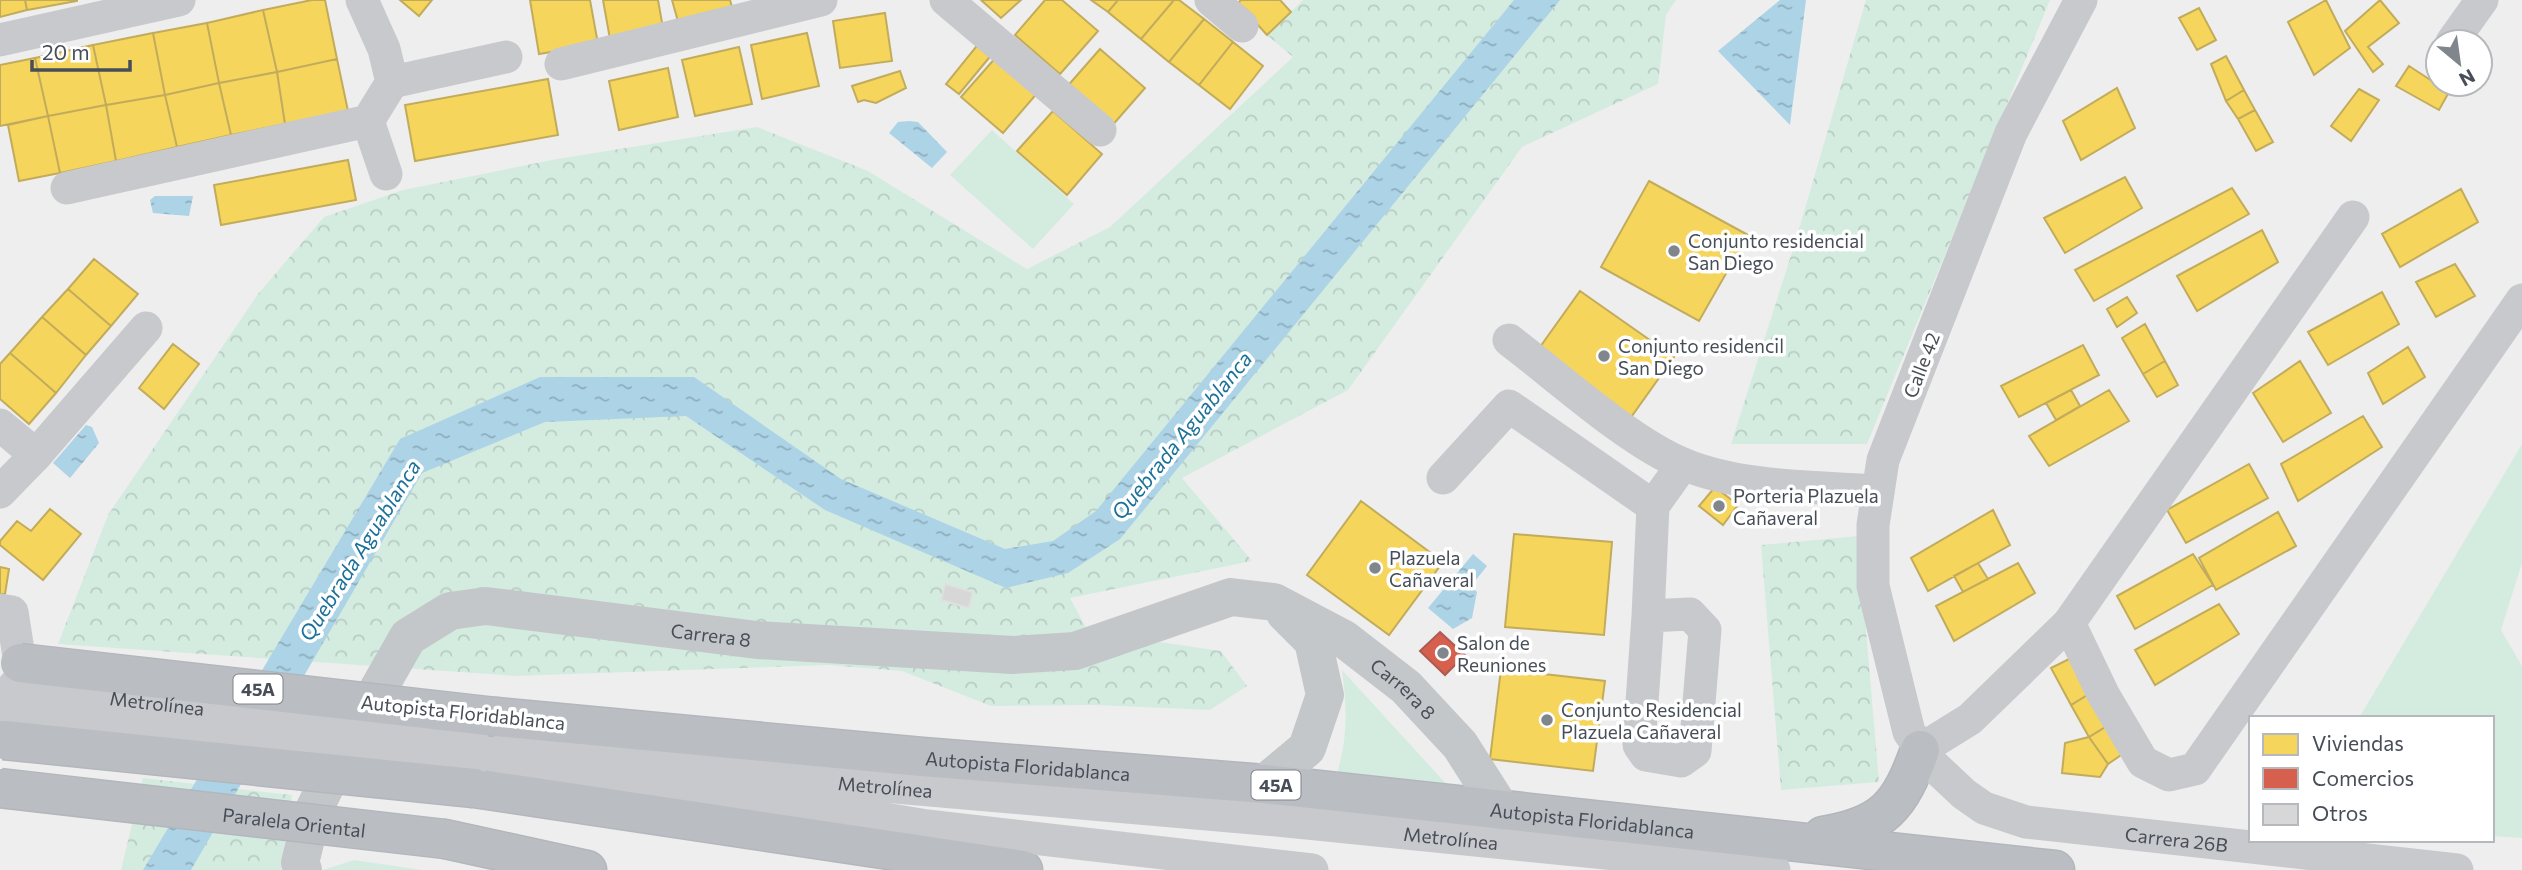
<svg xmlns="http://www.w3.org/2000/svg" width="2522" height="870" viewBox="0 0 2522 870" font-family="Commissioner,sans-serif">
  <defs>
    <pattern id="forest-crowns" width="20" height="18" patternUnits="userSpaceOnUse" patternTransform="scale(1.75)"><rect width="20" height="18" fill="#d4ece0"/><path d="M2 6a3 3 0 1 1 6 0M12 15a3 3 0 1 1 6 0" fill="none" stroke="#b7ccc2"/></pattern>
    <pattern id="water-ripples" width="26" height="14" patternUnits="userSpaceOnUse" patternTransform="scale(1.75)"><rect width="26" height="14" fill="#acd3e6"/><path d="M2 4q2-2 4 0t4 0M15 11q2-2 4 0t4 0" fill="none" stroke="#8eadbd"/></pattern>
  </defs>
  <rect width="100%" height="100%" fill="#eee"/>
  <path fill="url(#forest-crowns)" d="M1303 0H1676L1666 15 1658 84 1522 147 1348 390 1182 478 1252 561 1070 598 1101 655 1160 642 1221 651 1247 686 1210 710 1095 705 991 706 902 671 827 665 516 676 58 644 108 515 258 294 324 217 403 190 557 159 757 127 868 171 1027 269 1110 227 1293 57 1267 35Z
    M1866 0H2050L1867 444H1731L1794 246Z
    M1858 536 1879 782 1781 790 1761 545Z
    M143 778 292 795 281 870H121Z"/>
  <path fill="#d4ece0" d="M992 130 1074 204 1033 249 950 175Z
    M2522 444V563L2501 630 2522 666V838L2492 836V718H2359Z
    M1342 670 1450 788 1337 773C1348 737 1347 707 1342 670Z
    M354 860 422 870H323Z"/>
  <path fill="url(#water-ripples)" d="M1514 0H1560L1120 539 1068 573 1006 588 825 510 686 416 545 422 422 473 191 870H143L400 439 540 377H694L841 479 1005 549 1053 541 1096 511Z
    M1780 0H1806L1790 125 1718 51Z
    M909 121 918 122 947 152 932 168 889 133 898 122Z
    M155 196H193L189 216 153 213 150 200Z
    M86 425 92 427 99 443 70 478 53 463Z
    M1473 554 1487 566 1471 586 1477 592 1472 618 1453 629 1428 608Z"/>
  <path fill="#f6d55c" stroke="#c2ac5b" stroke-width="2" d="M0 0H25L27 10 0 17Z
    M25 0H77V1L27 10Z
    M312 0H325L337 59 277 72 263 10Z
    M400 0H432L419 16Z
    M530 0H590L598 44 539 54Z
    M603 0H658L663 28 610 39Z
    M672 0H730L733 10 679 25Z
    M981 0H1021L1001 18Z
    M1045 0H1062L1098 31 1060 74 1015 35Z
    M1091 0H1118L1108 12Z
    M1118 0H1174L1141 39 1108 12Z
    M1174 0H1179L1204 19 1169 62 1141 39Z
    M1241 0H1280L1291 12 1267 35 1238 3Z
    M2326 0 2350 48 2314 75 2288 22Z
    M2380 0 2399 23 2368 47 2383 64 2373 72 2345 31Z
    M2199 8 2216 40 2197 50 2179 18Z
    M263 10 277 72 219 83 207 23Z
    M885 13 892 61 840 68 833 21Z
    M1204 19 1233 42 1199 85 1169 62Z
    M207 23 219 83 165 95 153 33Z
    M153 33 165 95 106 105 93 45Z
    M807 33 819 86 762 99 751 45Z
    M980 42 993 53 959 94 946 84Z
    M1233 42 1263 66 1230 109 1199 85Z
    M93 45 106 105 48 116 35 58Z
    M739 47 752 104 695 116 682 60Z
    M1100 49 1145 88 1110 128 1065 89Z
    M998 55 1039 91 1003 133 961 97Z
    M2226 56 2244 90 2226 101 2211 64Z
    M35 58 48 116 0 126V65Z
    M337 59 348 111 285 124 277 72Z
    M2409 66 2449 92 2439 110 2396 86Z
    M668 68 678 117 619 130 609 81Z
    M900 71 906 88 876 103 864 100 858 102 852 86Z
    M277 72 285 124 231 135 219 83Z
    M548 79 558 135 415 161 405 105Z
    M219 83 231 135 177 147 165 95Z
    M2117 88 2135 128 2081 160 2063 121Z
    M2359 89 2379 100 2351 141 2331 126Z
    M2244 90 2255 110 2238 119 2226 101Z
    M165 95 177 147 116 161 106 105Z
    M106 105 116 161 60 173 48 116Z
    M2255 110 2273 142 2256 151 2238 119Z
    M1053 111 1102 154 1067 195 1017 151Z
    M48 116 60 173 19 181 8 125Z
    M348 160 356 200 221 225 214 185Z
    M2125 177 2142 208 2065 253 2044 218Z
    M1649 181 1748 235 1699 321 1601 267Z
    M2232 188 2249 214 2094 301 2075 270Z
    M2461 189 2478 222 2400 267 2382 234Z
    M2262 230 2278 262 2197 311 2177 276Z
    M94 259 138 294 111 326 68 289Z
    M2455 264 2475 296 2436 317 2416 282Z
    M68 289 111 326 86 355 42 317Z
    M1580 291 1674 357 1629 420 1535 354Z
    M2382 292 2399 324 2328 365 2308 332Z
    M2127 297 2137 313 2117 327 2107 309Z
    M42 317 86 355 56 393 10 353Z
    M2145 324 2165 361 2143 374 2122 338Z
    M173 344 199 364 164 409 139 388Z
    M2083 345 2099 375 2019 417 2001 386Z
    M2408 347 2425 377 2383 404 2368 373Z
    M10 353 56 393 29 424 0 399V364Z
    M2165 361 2178 385 2157 397 2143 374Z
    M2300 361 2331 413 2283 442 2253 393Z
    M2071 390 2080 406 2056 420 2046 403Z
    M2109 390 2129 421 2049 466 2029 436Z
    M2363 416 2382 447 2298 501 2281 464Z
    M2249 464 2268 498 2186 543 2167 510Z
    M1715 487 1738 505 1723 525 1699 506Z
    M1361 501 1443 562 1389 635 1307 575Z
    M50 509 81 534 43 580 0 545V541L17 521 31 531Z
    M1993 510 2010 545 1928 591 1911 558Z
    M2278 512 2296 546 2216 590 2199 558Z
    M1514 534 1612 542 1604 635 1505 627Z
    M2193 554 2213 585 2135 629 2117 596Z
    M1978 563 1988 579 1963 592 1954 576Z
    M2018 563 2035 593 1954 641 1936 606Z
    M0 567 9 569 5 594H0Z
    M2219 604 2239 634 2155 685 2135 650Z
    M2075 656 2094 691 2071 705 2051 668Z
    M1501 669 1605 681 1593 771 1490 759Z
    M2094 691 2110 724 2089 737 2071 705Z
    M2110 724 2127 751 2108 764 2089 737Z
    M2089 737 2108 764 2100 777 2062 773 2065 743Z"/>
  <path fill="#d6604d" stroke="#ab5b50" stroke-width="2" d="M1440 632 1465 655 1445 675 1420 651Z"/>
  <path fill="#d7d7d8" stroke="#dfe0e1" stroke-width="2" d="M945 584 973 592 969 608 941 600Z"/>
  <g fill="none" stroke-linecap="round" stroke-linejoin="round">
    <defs>
      <g id="highway">
        <path id="s4" d="M496 717 922 757 1264 784 2055 870"/>
        <path d="M474 788 1023 870"/>
        <path d="M1823 836C1884 826 1900 806 1920 750"/>
        <path d="M445 839 587 870"/>
      </g>
    </defs>
    <use href="#highway" stroke="#b3b7bc" stroke-width="41"/>
    <g stroke="#c8c9cc" stroke-width="33">
      <path d="M946 0 1100 130"/>
      <path d="M1211 0 1242 26"/>
      <path id="s1" d="M2081 0 2011 133 1883 460 1873 525V586L1909 732 1931 763 1964 794 1984 808 2026 822 2457 870"/>
      <path d="M0 40 179 0"/>
      <path d="M2452 42 2482 0"/>
      <path d="M561 64 821 0"/>
      <path d="M392 82 506 57"/>
      <path d="M368 121 386 174"/>
      <path d="M67 188 368 121 392 82 384 49 362 0"/>
      <path d="M1509 340C1558 377 1629 442 1683 464 1740 488 1817 487 1878 491"/>
      <path d="M0 425 36 455"/>
      <path d="M1443 478 1509 406 1653 506"/>
      <path d="M0 492 36 455 146 328"/>
      <path d="M0 610 12 612 20 663"/>
      <path d="M1648 616 1639 745 1646 755 1681 761 1695 751 1705 630 1690 614 1648 616 1653 506 1683 464"/>
      <path d="M2069 623 2103 694 2143 762 2169 775 2195 769 2522 300"/>
      <path id="s2" d="M472 739 792 778 1277 820 1774 870"/>
      <path d="M1920 750 1970 719 2069 623 2353 217"/>
      <path d="M469 767 789 803 927 826 1312 870"/>
    </g>
    <g stroke="#c4c7ca" stroke-width="38">
      <path d="M1264 784 1307 748 1325 695 1313 641 1285 613"/>
      <path id="s3" d="M303 870 300 863 312 814 338 760 408 637 450 611 486 606 757 640 1013 655 1075 651 1231 597 1274 602 1344 639 1406 687 1460 745 1502 811"/>
    </g>
    <use href="#highway" stroke="#babec2" stroke-width="38"/>
    <defs>
      <g id="highway-bridge">
        <path d="M20 663 496 717"/>
        <path d="M4 740 474 788"/>
        <path id="s6" d="M0 788 445 839"/>
      </g>
    </defs>
    <use href="#highway-bridge" stroke="#b3b7bc" stroke-width="41" stroke-linecap="butt"/>
    <g stroke="#c8c9cc" stroke-width="33">
      <path id="s5" d="M14 686 472 739"/>
      <path d="M4 711 469 767"/>
    </g>
    <use href="#highway-bridge" stroke="#babec2" stroke-width="38"/>
  </g>
  <g fill="#81868c" stroke="#fff" stroke-width="2.5">
    <circle cx="1674" cy="251" r="7"/>
    <circle cx="1604" cy="356" r="7"/>
    <circle cx="1719" cy="506" r="7"/>
    <circle cx="1375" cy="568" r="7"/>
    <circle cx="1443" cy="653" r="7"/>
    <circle cx="1547" cy="720" r="7"/>
  </g>
  <g text-anchor="middle" dominant-baseline="central" stroke-width="7" stroke-linejoin="round" paint-order="stroke">
    <g fill="#fff" stroke="#7e838a" stroke-width="2">
      <rect x="233.5" y="674.5" width="49" height="29" rx="5"/>
      <rect x="1251.5" y="770.5" width="49" height="29" rx="5"/>
    </g>
    <g font-size="18" font-weight="bold" fill="#474e58">
      <text x="258" y="689">45A</text>
      <text x="1276" y="785">45A</text>
    </g>
    <g font-size="19" fill="#474e58" stroke="#fff" text-anchor="start">
      <text x="1688" y="240">Conjunto residencial<tspan x="1688" dy="22">San Diego</tspan></text>
      <text x="1618" y="345">Conjunto residencil<tspan x="1618" dy="22">San Diego</tspan></text>
      <text x="1733" y="495">Porteria Plazuela<tspan x="1733" dy="22">Cañaveral</tspan></text>
      <text x="1389" y="557">Plazuela<tspan x="1389" dy="22">Cañaveral</tspan></text>
      <text x="1457" y="642">Salon de<tspan x="1457" dy="22">Reuniones</tspan></text>
      <text x="1561" y="709">Conjunto Residencial<tspan x="1561" dy="22">Plazuela Cañaveral</tspan></text>
    </g>
    <g font-size="19" fill="#474e58" stroke="#fff">
      <text transform="translate(1921 365) rotate(-69)">Calle 42</text>
      <text stroke="none"><textPath href="#s3" startOffset="572">Carrera 8</textPath></text>
      <text stroke="none"><textPath href="#s3" startOffset="1302">Carrera 8</textPath></text>
      <text stroke="none"><textPath href="#s5" startOffset="144">Metrolínea</textPath></text>
      <text transform="translate(463 712) rotate(6)">Autopista Floridablanca</text>
      <text stroke="none"><textPath href="#s4" startOffset="534">Autopista Floridablanca</textPath></text>
      <text stroke="none"><textPath href="#s2" startOffset="416">Metrolínea</textPath></text>
      <text stroke="none"><textPath href="#s4" startOffset="1101">Autopista Floridablanca</textPath></text>
      <text stroke="none"><textPath href="#s6" startOffset="296">Paralela Oriental</textPath></text>
      <text stroke="none"><textPath href="#s2" startOffset="984">Metrolínea</textPath></text>
      <text stroke="none"><textPath href="#s1" startOffset="1082">Carrera 26B</textPath></text>
    </g>
    <g font-size="21" font-style="italic" fill="#1a7098" stroke="#fff">
      <text transform="translate(1181 435) rotate(-51)">Quebrada Aguablanca</text>
      <text transform="translate(359 550) rotate(-58)">Quebrada Aguablanca</text>
    </g>
  </g>
  <rect x="2249" y="716" width="245" height="126" fill="#ffffff" stroke="#b5b8bc" stroke-width="2"/>
  <rect x="2263" y="734" width="35" height="21" fill="#f6d55c" stroke="#b5b8bc" stroke-width="2"/>
  <text x="2312" y="751" font-size="21" fill="#474e58">Viviendas</text>
  <rect x="2263" y="768" width="35" height="21" fill="#d6604d" stroke="#b5b8bc" stroke-width="2"/>
  <text x="2312" y="786" font-size="21" fill="#474e58">Comercios</text>
  <rect x="2263" y="804" width="35" height="21" fill="#d7d7d8" stroke="#b5b8bc" stroke-width="2"/>
  <text x="2312" y="821" font-size="21" fill="#474e58">Otros</text>
  <g transform="translate(2459 63) rotate(151)"><circle r="33" fill="#ffffff" stroke="#b5b8bc" stroke-width="2"/>
  <path d="M0-5L12 26L0 18L-12 26Z" fill="#81868c"/>
  <text y="-10" font-size="19" font-weight="bold" text-anchor="middle" fill="#474e58">N</text>
  </g>
  <path d="M32 60v10h98v-10" fill="none" stroke="#474e58" stroke-width="3.5"/>
  <text x="42" y="60" font-size="21" fill="#474e58" stroke="#ffffff" stroke-width="5" paint-order="stroke">20 m</text>
</svg>
